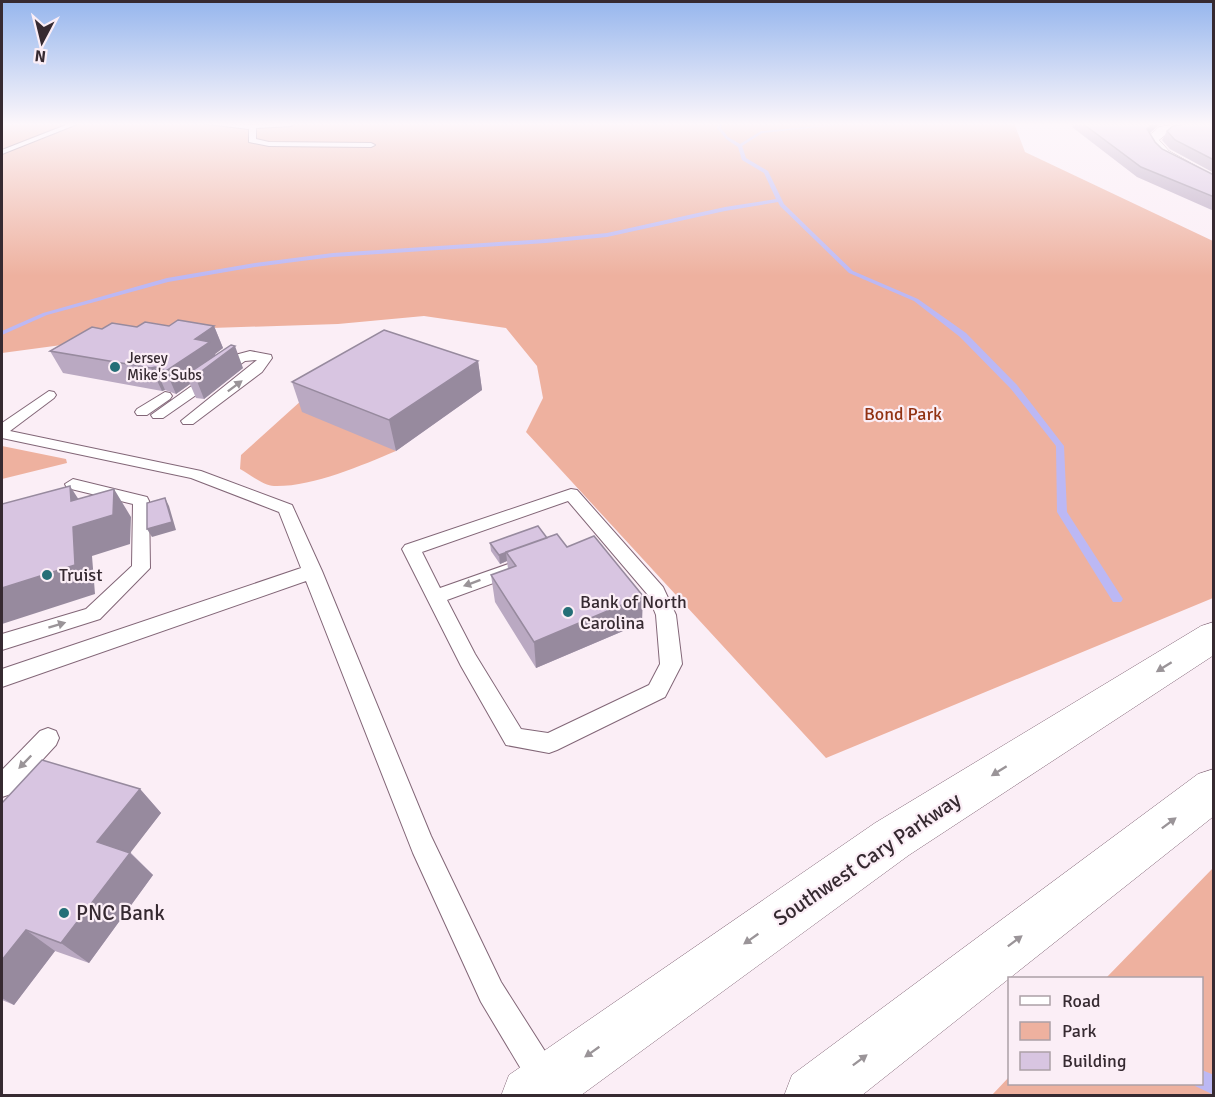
<svg xmlns="http://www.w3.org/2000/svg" width="1215" height="1097" viewBox="0 0 1215 1097" font-family="Signika,sans-serif">
  <rect width="100%" height="100%" fill="#fbeef6"/>
  <path fill="#eeb19f" d="M2 123H1014L1025 152 1213 241V598L826 758 526 432 543 398 537 366 506 328 424 316 338 324 181 329 2 353Z
    M333 372 396 451C360 466 313 487 274 486 264 486 249 474 240 469L241 455Z
    M2 446 66 459 67 463 2 479Z
    M1213 868V1095H992L1009 1077 1010 1084H1202V978H1106Z"/>
  <g fill="none" stroke-linecap="round" stroke-linejoin="round">
    <path fill="#bcb8f4" fill-rule="evenodd" d="M718 123H722L721 128 728 137 740 144 761 131 856 123 762 133 742 146 746 158 768 171 784 204 853 271 918 299 966 333 1017 385 1064 446 1067 512 1121 596 1123 599 1121 602H1113L1057 512 1056 446 1011 389 960 337 914 301 849 273 780 206 778 202 725 211 607 237 546 243 333 257 255 267 168 282 47 315 2 335V331L43 313 167 278 255 263 333 253 546 239 607 233 725 207 776 199 764 173 742 160 738 147 726 139 717 128Z
      M1202 1070 1214 1075V1095L1195 1086V1084H1202Z"/>
    <defs>
      <path id="service" d="M71 123H80L2 154V150Z
        M199 123 252 125 294 123 291 126 256 128V139L269 142 371 143 375 145 371 147 269 146 249 142V129Z
        M250 351 271 355 272 358 262 372 193 424H183L181 421 257 360 245 361 163 418H153L151 415 235 355Z
        M49 391 54 392 56 395 54 398 10 431 201 471 292 505 322 571 431 836 501 982 555 1067 560 1078 555 1089 544 1094 533 1089 481 1002 413 853 306 581 2 687V669L301 568 279 512 191 478 2 438V423Z
        M165 392 170 393 172 396 170 399 147 415H137L135 412 137 409Z
        M73 479 147 497 149 501 150 568 100 619 2 650V634L86 609 132 566 133 504 67 488 65 484Z
        M571 489 577 490 663 587 676 615 682 664 665 697 557 750 549 753 506 745 461 666 402 549 405 545ZM568 501 648 595 656 615 660 664 649 685 548 733 521 729 475 654 447 600 521 573 523 568 521 563 514 562 440 588 422 552Z
        M48 728 56 731 59 738 56 745 11 794 2 797V770L40 731Z"/>
      <path id="minor" d="M1185 123 1214 124 1168 133 1159 140 1169 151 1214 176V187L1159 157 1152 151 1145 139 1159 127Z"/>
      <path id="primary" d="M1214 622V655L909 855 580 1096H501L509 1075 875 823 1201 626Z
        M1214 769V816L861 1096H784L792 1075 1198 774Z"/>
    </defs>
    <use href="#service" stroke="#826677" stroke-width="2"/>
    <use href="#minor" stroke="#826677" stroke-width="1"/>
    <use href="#primary" stroke="#826677" stroke-width="1"/>
    <use href="#service" fill="#fff" fill-rule="evenodd"/>
    <use href="#minor" fill="#fff" fill-rule="evenodd"/>
    <use href="#primary" fill="#fff" fill-rule="evenodd"/>
  </g>
  <path fill="#baa9c2" d="M1073 123H1171L1159 125 1149 133 1155 142 1162 149 1214 175V211L1137 177 1072 127Z
    M1214 123V173L1170 149 1162 140 1167 131Z
    M169 326H214L223 348 215 354V356L243 368 204 399 196 398 190 384 176 394 165 390 162 391 63 373 50 351 102 329Z
    M478 361 482 390 396 451 302 412 292 382Z
    M547 538 567 547 642 623 536 668 495 602 491 575 508 569 507 561 500 564 491 551 490 543Z
    M140 789 161 813 130 852 153 875 89 963 55 951 14 1005 2 1000V803Z"/>
  <path fill="#978a9e" d="M1154 123H1171L1159 125 1143 139 1147 129Z
    M214 326 223 348 215 354 217 360 235 346 243 368 204 399 195 376 186 375 190 384 176 394 166 371 195 339Z
    M478 361 482 390 396 451 389 420Z
    M155 367 165 390 162 391 151 368Z
    M70 486 88 514 114 489 131 517 130 544 92 556 95 594 2 624V588L71 501Z
    M165 498 169 506 176 530 152 537 147 529Z
    M506 552 507 561 500 564 499 555Z
    M643 596 642 623 536 668 534 642Z
    M140 789 161 813 121 865 97 842Z
    M130 853 153 875 89 963 61 943Z
    M26 930 55 951 14 1005 2 998V960Z"/>
  <path fill="#d8c5e1" stroke="#978a9e" stroke-width="1.5" d="M1082 123H1154L1147 129 1155 142 1162 149 1214 175V197L1141 167Z
    M1189 123H1214V160L1175 140 1167 131 1173 126Z
    M178 320 214 326 195 339 210 342 166 371 155 367 151 368 50 351 92 327 102 329 112 323 137 327 145 322 169 326Z
    M384 330 478 361 389 420 292 382Z
    M231 345 235 346 195 376 186 375Z
    M70 486 71 501 114 489 113 515 73 527 75 565 2 588V504Z
    M165 498 172 522 147 529V503Z
    M538 526 547 538 499 555 490 543Z
    M557 534 567 547 594 536 643 596 534 642 491 575 516 566 506 552Z
    M42 760 140 789 97 842 130 853 61 943 26 930 2 960V803Z"/>
  <defs><path id="oneway-solid" d="M-6-.8H1V-3.2L6.5 0L1 3.2V.8H-6Z" transform="scale(1.5)"/></defs>
  <g fill="#9a9498">
    <use href="#oneway-solid" transform="translate(235 386) rotate(-37)"/>
    <use href="#oneway-solid" transform="translate(472 583) rotate(160)"/>
    <use href="#oneway-solid" transform="translate(57 625) rotate(-17)"/>
    <use href="#oneway-solid" transform="translate(1164 667) rotate(148)"/>
    <use href="#oneway-solid" transform="translate(25 762) rotate(134)"/>
    <use href="#oneway-solid" transform="translate(999 771) rotate(148)"/>
    <use href="#oneway-solid" transform="translate(1169 823) rotate(-37)"/>
    <use href="#oneway-solid" transform="translate(751 939) rotate(145)"/>
    <use href="#oneway-solid" transform="translate(1015 941) rotate(-37)"/>
    <use href="#oneway-solid" transform="translate(592 1052) rotate(145)"/>
    <use href="#oneway-solid" transform="translate(860 1060) rotate(-37)"/>
  </g>
  <linearGradient id="sky" x2="0" y2="1"><stop stop-color="#96b6ed"/><stop offset="0.45" stop-color="#fdf7fb"/><stop offset="1" stop-color="#fdf7fb" stop-opacity="0"/></linearGradient>
  <rect width="1215" height="276" fill="url(#sky)"/>
  <g fill="#256f77" stroke="#fbeef6" stroke-width="2">
    <circle cx="115" cy="367" r="6"/>
    <circle cx="47" cy="575" r="6"/>
    <circle cx="568" cy="612" r="6"/>
    <circle cx="64" cy="913" r="6"/>
  </g>
  <g text-anchor="middle" dominant-baseline="central" stroke-width="4.5" stroke-linejoin="round" paint-order="stroke">
    <g font-size="15" fill="#362a31" stroke="#fbeef6" text-anchor="start">
      <text x="127" y="358">Jersey<tspan x="127" dy="17">Mike's Subs</tspan></text>
    </g>
    <g font-size="18" fill="#913213" stroke="#fbeef6">
      <text x="903" y="414">Bond Park</text>
    </g>
    <g font-size="18" fill="#362a31" stroke="#fbeef6" text-anchor="start">
      <text x="59" y="575">Truist</text>
      <text x="580" y="602">Bank of North<tspan x="580" dy="21">Carolina</tspan></text>
    </g>
    <g font-size="21" fill="#362a31" stroke="#fbeef6">
      <text transform="translate(867 859) rotate(-34)">Southwest Cary Parkway</text>
    </g>
    <g font-size="21" fill="#362a31" stroke="#fbeef6" text-anchor="start">
      <text x="76" y="913">PNC Bank</text>
    </g>
  </g>
  <rect width="1215" height="1097" fill="none" stroke="#362a31" stroke-width="6"/>
  <rect x="1008" y="977" width="195" height="108" fill="#fbeef6" stroke="#aca0a7" stroke-width="1.5"/>
  <rect x="1020" y="996" width="30" height="9" fill="#ffffff" stroke="#aca0a7" stroke-width="1.5"/>
  <text x="1062" y="1007" font-size="18" fill="#362a31">Road</text>
  <rect x="1020" y="1022" width="30" height="18" fill="#eeb19f" stroke="#aca0a7" stroke-width="1.5"/>
  <text x="1062" y="1037" font-size="18" fill="#362a31">Park</text>
  <rect x="1020" y="1052" width="30" height="18" fill="#d8c5e1" stroke="#aca0a7" stroke-width="1.5"/>
  <text x="1062" y="1067" font-size="18" fill="#362a31">Building</text>
  <g transform="translate(42 42) rotate(187)" stroke="#fbeef6" stroke-width="4.5" paint-order="stroke">
  <path d="M0-4.5L10 22L0 15L-10 22Z" fill="#362a31"/>
  <text y="-9" font-size="16" font-weight="bold" text-anchor="middle" fill="#362a31">N</text>
  </g>
</svg>
